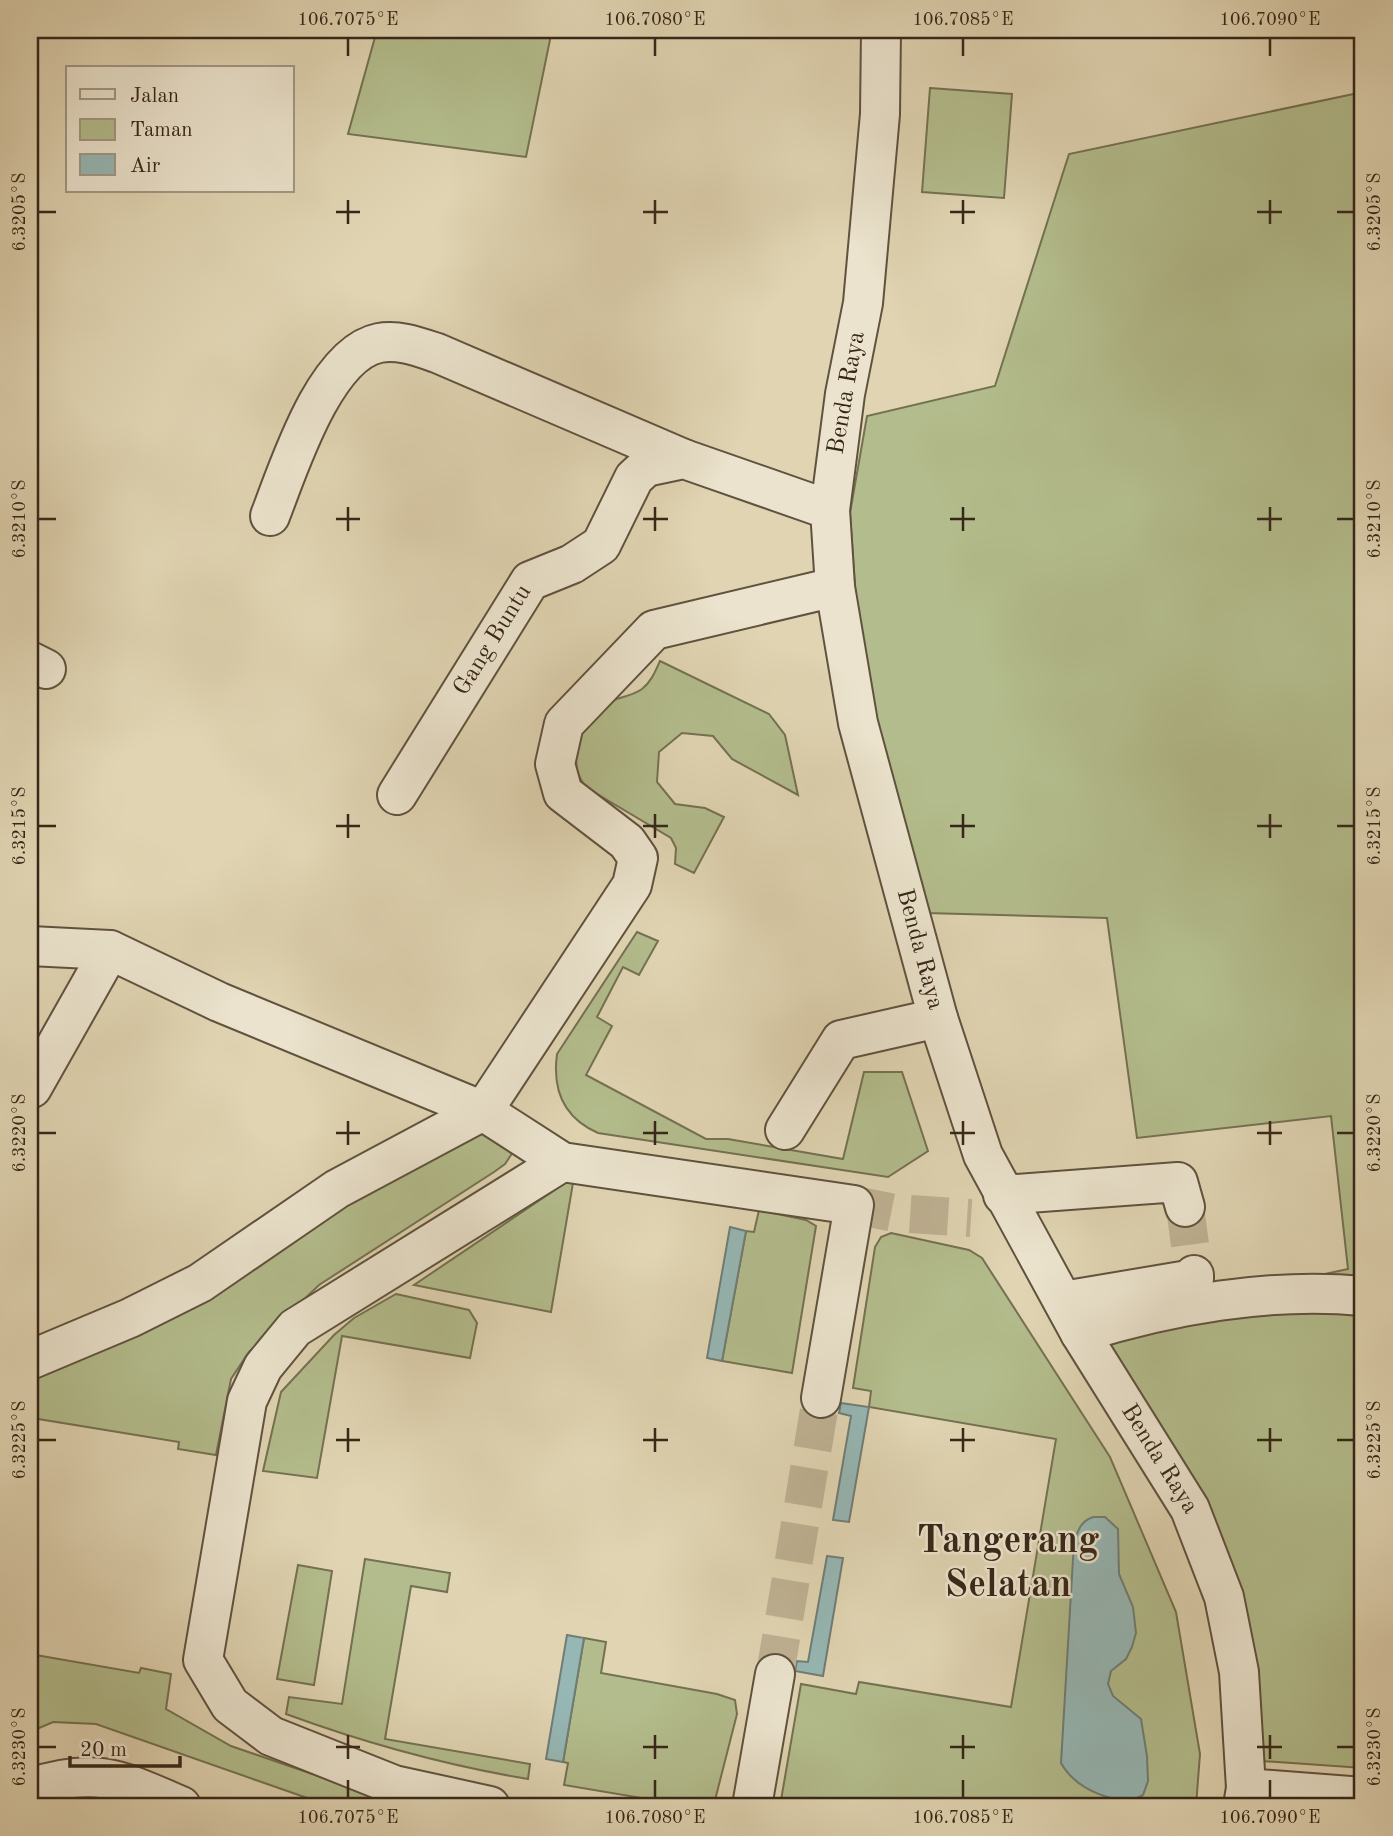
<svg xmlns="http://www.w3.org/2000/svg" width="1393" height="1836" viewBox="0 0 1393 1836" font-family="'Old Standard TT',serif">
  <rect width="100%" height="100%" fill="#e0d4b2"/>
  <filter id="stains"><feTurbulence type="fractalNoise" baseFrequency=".00286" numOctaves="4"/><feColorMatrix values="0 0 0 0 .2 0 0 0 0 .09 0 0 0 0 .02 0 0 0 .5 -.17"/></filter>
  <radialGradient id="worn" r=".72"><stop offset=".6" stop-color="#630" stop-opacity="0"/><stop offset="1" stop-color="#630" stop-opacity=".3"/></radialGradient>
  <path fill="#b3bc8c" stroke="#747152" stroke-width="2" d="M377 30H552L526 157 348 134Z
    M930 88 1012 94 1004 198 922 192Z
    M1363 92V1768L1262 1761 1210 1515 1084 1326 1348 1269 1331 1116 1137 1138 1107 918 926 913 862 687 850 513 867 416 995 386 1069 154Z
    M660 661 769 714 785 735 798 795 732 759 713 736 682 733 659 752 657 782 675 804 705 808 724 817 694 873 675 864 676 848 671 838 587 788C565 766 579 719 606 703 617 697 631 697 642 689 651 682 655 672 660 661Z
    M637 932 658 941 639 975 623 967 597 1017 612 1026 586 1075 706 1139H728L843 1159 864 1072H902L928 1151 888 1177 598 1133C564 1118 552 1091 557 1054Z
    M478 1130 515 1149 505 1164 494 1172 319 1285 249 1352 231 1379 216 1455 178 1449 179 1442 38 1419 34 1437 30 1436V1371L387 1172Z
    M574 1177 551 1312 414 1285Z
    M759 1210 806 1220 816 1226 792 1373 722 1361 746 1231 754 1232Z
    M891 1233 969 1250 982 1258 1110 1457 1176 1612 1200 1754 1196 1806H780L801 1684 856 1694 859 1682 1011 1707 1056 1439 869 1407 871 1391 853 1388 875 1247 881 1237Z
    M396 1294 469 1310 477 1323 470 1358 342 1336 317 1478 263 1471 281 1392 334 1335 354 1318Z
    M365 1559 450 1573 447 1592 411 1586 385 1739 530 1764 528 1779C444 1765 365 1743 286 1714L289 1697 342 1704Z
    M298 1565 332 1571 314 1685 277 1679Z
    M584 1638 606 1642 601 1673 717 1694 735 1700 737 1714 714 1804 689 1806 564 1785 568 1763 563 1762Z
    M30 1654 139 1673 141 1668 171 1674 166 1709 231 1746 405 1806H330L96 1724 53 1722 30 1732Z"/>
  <path fill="#96b7b4" stroke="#707d76" stroke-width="2" d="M730 1227 746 1231 722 1361 707 1358Z
    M841 1403 869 1407 849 1522 833 1520 851 1416 839 1413Z
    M1093 1517H1105L1118 1529 1119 1574 1133 1607 1136 1633 1132 1647 1126 1659 1111 1671 1108 1684 1113 1696 1141 1719 1147 1756 1148 1781 1143 1795 1130 1802C1103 1798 1075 1788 1061 1763L1074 1542C1078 1530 1081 1521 1093 1517Z
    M827 1556 843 1558 823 1676 795 1671 797 1661 808 1662Z
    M567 1635 584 1638 563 1762 546 1759Z"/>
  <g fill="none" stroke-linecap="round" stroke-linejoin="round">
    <path stroke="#beb193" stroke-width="38" stroke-dasharray="38 19" stroke-linecap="butt" d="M854 1205 894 1213 971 1218
      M1185 1207 1194 1275
      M775 1674 821 1398"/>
    <defs>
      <g id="minor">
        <path id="s1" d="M881 30 880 114 863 303 845 394 830 510 835 587 858 723 938 1018 983 1155 1080 1333 1190 1509 1224 1597 1239 1672 1246 1788 1243 1806"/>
        <path d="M270 516C288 470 324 354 379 343 398 339 419 347 437 353L684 459"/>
        <path d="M30 661 46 669"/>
        <path id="s2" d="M397 795 530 581 572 564 601 545 634 478 646 467 684 459 830 510"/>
        <path d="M30 946 110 950 219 1002 483 1111 562 1162 854 1205 821 1398"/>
        <path d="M32 1088 110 950"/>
        <path d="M785 1130 841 1040 938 1018"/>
        <path d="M1003 1195 1178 1182 1185 1207"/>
        <path d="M1063 1301 1194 1279V1275"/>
        <path d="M1080 1333C1169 1305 1270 1287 1363 1296"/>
        <path d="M30 1360 130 1318 200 1283 337 1189 483 1111 632 885 638 858 627 842 563 793 555 764 564 724 654 630 835 587"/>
        <path d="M30 1788C96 1766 121 1780 181 1806"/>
        <path d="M1246 1788 1363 1797"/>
        <path d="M490 1806 394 1785 271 1736 230 1705 203 1660 247 1401 263 1367 295 1328 562 1162"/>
        <path d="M752 1806 775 1674"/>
      </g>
    </defs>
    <use href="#minor" stroke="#60523e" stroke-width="42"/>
    <use href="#minor" stroke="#ebe3cd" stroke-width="38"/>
  </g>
  <path fill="none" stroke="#362618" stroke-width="2.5" d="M348 38V56M655 38V56M963 38V56M1270 38V56M348 200V224M655 200V224M963 200V224M1270 200V224M38 212H56M336 212H360M643 212H668M950 212H975M1257 212H1282M1337 212H1354M348 507V531M655 507V531M963 507V531M1270 507V531M38 519H56M336 519H360M643 519H668M950 519H975M1257 519H1282M1337 519H1354M348 814V838M655 814V838M963 814V838M1270 814V838M38 826H56M336 826H360M643 826H668M950 826H975M1257 826H1282M1337 826H1354M348 1121V1145M655 1121V1145M963 1121V1145M1270 1121V1145M38 1133H56M336 1133H360M643 1133H668M950 1133H975M1257 1133H1282M1337 1133H1354M348 1428V1452M655 1428V1452M963 1428V1452M1270 1428V1452M38 1440H56M336 1440H360M643 1440H668M950 1440H975M1257 1440H1282M1337 1440H1354M348 1735V1759M655 1735V1759M963 1735V1759M1270 1735V1759M38 1747H56M336 1747H360M643 1747H668M950 1747H975M1257 1747H1282M1337 1747H1354M348 1780V1798M655 1780V1798M963 1780V1798M1270 1780V1798"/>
  <g text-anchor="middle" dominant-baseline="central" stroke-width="5" stroke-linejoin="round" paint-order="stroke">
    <g font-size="24" fill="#362618" stroke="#ebe3cd">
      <text transform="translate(847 393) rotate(-80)">Benda Raya</text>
      <text stroke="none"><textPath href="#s2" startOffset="182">Gang Buntu</textPath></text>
      <text stroke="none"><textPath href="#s1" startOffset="933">Benda Raya</textPath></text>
      <text stroke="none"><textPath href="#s1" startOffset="1500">Benda Raya</textPath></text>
    </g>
    <g font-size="38" font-weight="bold" fill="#362618" stroke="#ebe3cd">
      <text x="1008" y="1542">Tangerang<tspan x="1008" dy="44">Selatan</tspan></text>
    </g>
  </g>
  <rect width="1393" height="1836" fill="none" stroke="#e0d4b2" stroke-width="77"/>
  <rect x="66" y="66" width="228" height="126" fill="#ebe3cd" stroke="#a39785" stroke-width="2"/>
  <rect x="80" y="89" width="35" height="10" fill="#ebe3cd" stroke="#a39785" stroke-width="2"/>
  <text x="130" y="102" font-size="21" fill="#362618">Jalan</text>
  <rect x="80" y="119" width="35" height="21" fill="#b3bc8c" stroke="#a39785" stroke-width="2"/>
  <text x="130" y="136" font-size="21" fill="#362618">Taman</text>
  <rect x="80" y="154" width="35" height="21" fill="#96b7b4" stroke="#a39785" stroke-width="2"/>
  <text x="130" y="172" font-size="21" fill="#362618">Air</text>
  <path d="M70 1756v10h110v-10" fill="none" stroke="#362618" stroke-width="3.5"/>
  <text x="80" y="1756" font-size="21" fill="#362618" stroke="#ebe3cd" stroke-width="5" paint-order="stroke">20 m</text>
  <rect x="38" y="38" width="1316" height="1760" fill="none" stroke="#362618" stroke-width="2.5"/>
  <g font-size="18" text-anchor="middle" fill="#362618">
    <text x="348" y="25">106.7075°E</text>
    <text x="655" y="25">106.7080°E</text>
    <text x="963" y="25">106.7085°E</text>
    <text x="1270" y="25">106.7090°E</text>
    <text transform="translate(19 212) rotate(-90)" y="6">6.3205°S</text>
    <text transform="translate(1374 212) rotate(-90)" y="6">6.3205°S</text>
    <text transform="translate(19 519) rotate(-90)" y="6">6.3210°S</text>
    <text transform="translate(1374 519) rotate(-90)" y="6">6.3210°S</text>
    <text transform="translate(19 826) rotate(-90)" y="6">6.3215°S</text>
    <text transform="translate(1374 826) rotate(-90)" y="6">6.3215°S</text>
    <text transform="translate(19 1133) rotate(-90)" y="6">6.3220°S</text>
    <text transform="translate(1374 1133) rotate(-90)" y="6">6.3220°S</text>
    <text transform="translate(19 1440) rotate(-90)" y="6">6.3225°S</text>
    <text transform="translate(1374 1440) rotate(-90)" y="6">6.3225°S</text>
    <text transform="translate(19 1747) rotate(-90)" y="6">6.3230°S</text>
    <text transform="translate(1374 1747) rotate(-90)" y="6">6.3230°S</text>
    <text x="348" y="1823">106.7075°E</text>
    <text x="655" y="1823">106.7080°E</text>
    <text x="963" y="1823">106.7085°E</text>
    <text x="1270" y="1823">106.7090°E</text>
  </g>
  <rect width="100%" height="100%" filter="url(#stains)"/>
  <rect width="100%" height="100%" fill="url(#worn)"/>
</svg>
